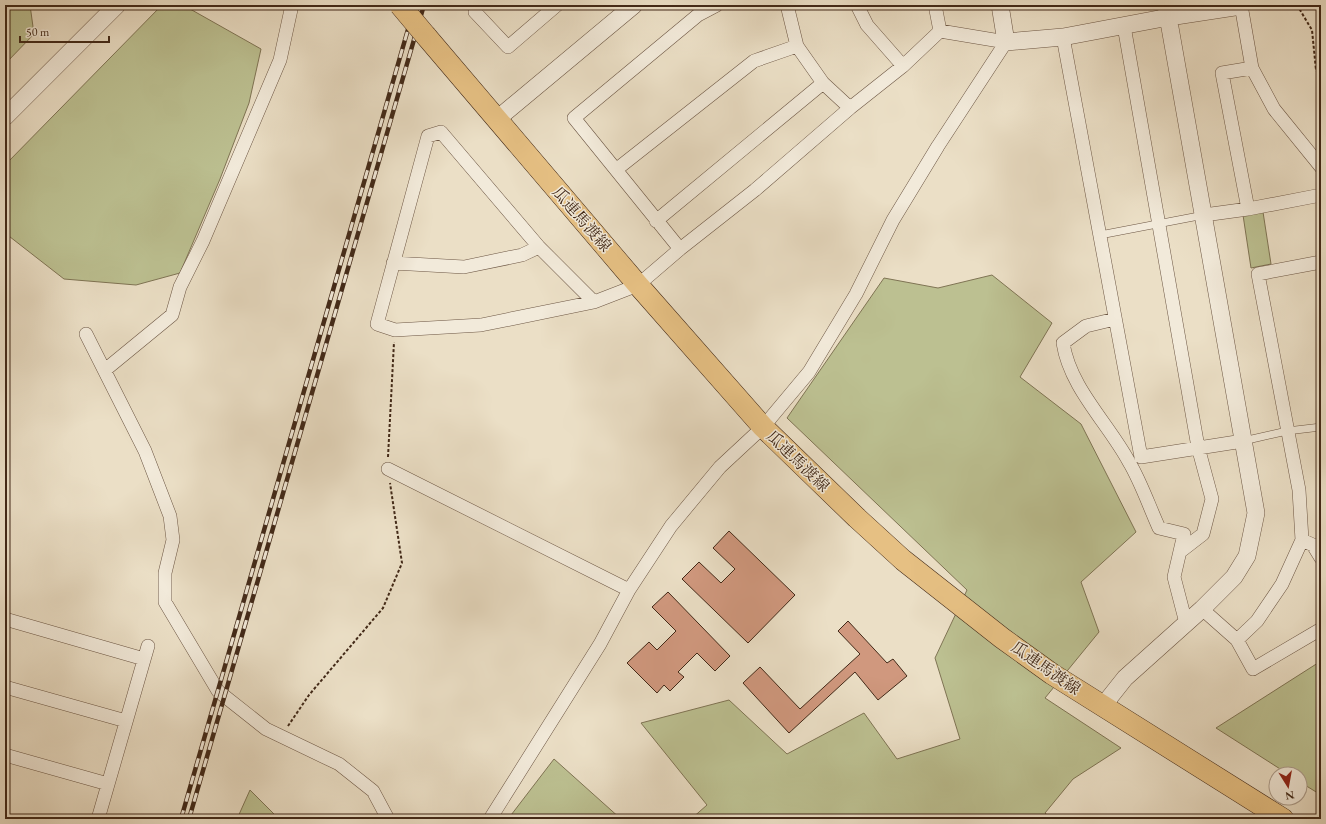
<svg xmlns="http://www.w3.org/2000/svg" width="1326" height="824" viewBox="0 0 1326 824" font-family="'EB Garamond','Noto Serif JP',serif">
  <rect width="100%" height="100%" fill="#ebdfc6"/>
  <filter id="stains"><feTurbulence type="fractalNoise" baseFrequency=".005" numOctaves="4"/><feColorMatrix values="0 0 0 0 .2 0 0 0 0 .09 0 0 0 0 .02 0 0 0 .5 -.17"/></filter>
  <radialGradient id="worn" r=".72"><stop offset=".6" stop-color="#630" stop-opacity="0"/><stop offset="1" stop-color="#630" stop-opacity=".3"/></radialGradient>
  <path fill="#bcc091" stroke="#7f7454" d="M5 5H30L34 34 5 64Z
    M162 5H183L261 49 249 103 220 179 180 273 136 285 64 279 5 233V165Z
    M1263 212 1271 264 1251 268 1243 215Z
    M992 275 1052 323 1020 377 1081 424 1136 532 1081 582 1099 632 1045 698 1121 748 1073 779 1045 813 1052 819H691L707 805 641 723 729 700 787 754 864 713 897 759 960 739 935 658 967 590 787 418 884 278 938 288Z
    M1321 661V795L1300 782V774H1288L1216 728Z
    M554 759 621 819H508Z
    M250 790 279 819H237Z"/>
  <path fill="#d0987e" stroke="#422918" d="M729 531 795 595 748 643 682 579 699 562 721 583 735 569 713 548Z
    M668 592 730 656 715 671 697 653 678 672 684 677 670 691 664 685 657 693 627 663 649 642 657 650 676 631 652 607Z
    M848 621 887 663 893 659 907 676 878 700 855 672 789 733 743 683 760 667 800 709 860 654 838 631Z"/>
  <g fill="none" stroke-linecap="round" stroke-linejoin="round">
    <defs>
      <path id="service" d="M1100 235 1204 215
        M1243 441 1287 431 1321 427"/>
      <path id="minor" d="M477 5 475 12 508 47 557 5
        M787 5 797 46 823 83 850 108
        M857 5 867 25 903 66
        M935 5 940 31
        M1241 5 1252 68 1274 109 1321 167
        M1124 26 1198 447 1212 499 1203 534 1181 551
        M1063 37 1141 457 1243 441
        M617 169 754 61 797 46
        M1248 209 1222 73 1252 68
        M1204 215 1248 209 1321 195
        M656 221 823 83
        M680 249 574 118 698 15 717 5
        M393 263 464 267 522 255 539 247
        M1115 319 1086 326 1063 343C1070 388 1108 423 1129 462 1141 482 1149 506 1159 528L1184 534 1174 577 1186 623
        M86 334 145 451 170 516 173 540 165 573V602L218 691 266 729 339 764 373 791 388 819
        M105 370 172 315 180 287 203 241 280 60 292 5
        M388 469 629 590
        M1302 540 1313 545 1321 558
        M1202 609 1237 640 1253 669 1321 629
        M5 619 144 659
        M1237 640 1257 621 1282 584 1302 540 1299 490 1258 274 1321 262
        M5 687 126 721
        M5 755 108 784
        M98 819 148 646
        M490 819 600 644 629 590 671 526 720 467 763 427 809 372 856 294 893 220 938 146 1006 42 940 31 903 66 850 108 755 190 680 249 638 285 594 302 481 325 395 330 377 324 428 136 441 132 539 247 594 302"/>
      <path id="tertiary" d="M1000 5 1006 42 1063 37 1169 17 1241 6
        M5 117 117 5
        M496 120 634 5
        M1102 707 1125 678 1202 609 1234 577 1247 556 1256 513 1166 5"/>
      <path id="primary" d="M426 36 638 285 763 427 857 518 903 560 1002 638 1052 674 1283 819"/>
    </defs>
    <use href="#service" stroke="#6c5644" stroke-width="8"/>
    <use href="#minor" stroke="#6c5644" stroke-width="14"/>
    <use href="#tertiary" stroke="#6c5644" stroke-width="18"/>
    <use href="#primary" stroke="#422918" stroke-width="22"/>
    <path stroke="#422918" stroke-width="2" stroke-dasharray="3 2" stroke-linecap="butt" d="M1297 5 1312 30 1316 70 1321 75
      M1316 70 1321 65
      M388 457 394 342
      M288 726 309 695 383 608 402 563 390 483"/>
    <use href="#service" stroke="#f2eada" stroke-width="7"/>
    <use href="#minor" stroke="#f2eada" stroke-width="13"/>
    <use href="#tertiary" stroke="#f2eada" stroke-width="17"/>
    <use href="#primary" stroke="#e6c083" stroke-width="21"/>
    <defs>
      <path id="rail" d="M181 819 415 5
        M189 819 424 5"/>
    </defs>
    <use href="#rail" stroke="#422918" stroke-width="4.5"/>
    <use href="#rail" stroke="#f2eada" stroke-width="3" stroke-dasharray="9" stroke-linecap="butt"/>
    <defs>
      <path id="primary-bridge" d="M400 5 426 36"/>
    </defs>
    <use href="#primary-bridge" stroke="#422918" stroke-width="22" stroke-linecap="butt"/>
    <use href="#primary-bridge" stroke="#e6c083" stroke-width="21"/>
  </g>
  <g text-anchor="middle" dominant-baseline="central" stroke-width="3" stroke-linejoin="round" paint-order="stroke">
    <g font-size="16" fill="#422918" stroke="#f2eada">
      <text transform="translate(582 219) rotate(49)">瓜連馬渡線</text>
      <text transform="translate(798 461) rotate(44)">瓜連馬渡線</text>
      <text transform="translate(1046 668) rotate(35)">瓜連馬渡線</text>
    </g>
  </g>
  <rect width="1326" height="824" fill="none" stroke="#ebdfc6" stroke-width="20"/>
  <rect x="6" y="6" width="1314" height="812" fill="none" stroke="#422918" stroke-width="2"/>
  <rect x="10" y="10" width="1306" height="804" fill="none" stroke="#422918"/>
  <g transform="translate(1288 786) rotate(169)"><circle r="19" fill="#f2eada" stroke="#ac9d8c"/>
  <path d="M0-3L7 15L0 10L-7 15Z" fill="#8f2418"/>
  <text y="-6" font-size="11" font-weight="bold" text-anchor="middle" fill="#422918">N</text>
  </g>
  <path d="M20 36v6h89v-6" fill="none" stroke="#422918" stroke-width="2"/>
  <text x="26" y="36" font-size="12" fill="#422918" stroke="#f2eada" stroke-width="3" paint-order="stroke">50 m</text>
  <rect width="100%" height="100%" filter="url(#stains)"/>
  <rect width="100%" height="100%" fill="url(#worn)"/>
</svg>
